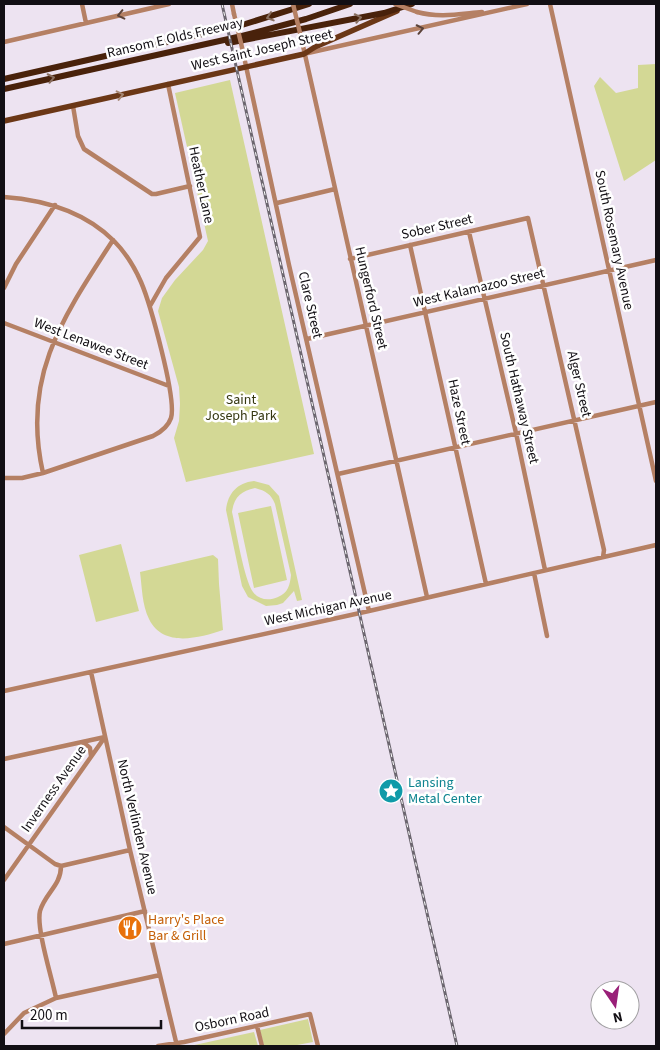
<svg xmlns="http://www.w3.org/2000/svg" width="660" height="1050" viewBox="0 0 660 1050" font-family="'Source Sans 3',sans-serif">
  <rect width="100%" height="100%" fill="#ede3f1"/>
  <path fill="#d3d895" fill-rule="evenodd" d="M656 64V160L624 181 594 86 600 77 616 93 638 88V65Z
    M230 80 314 454 186 482 174 438 179 421 180 404 179 387 158 311 162 298 175 280 203 250 208 241 175 93Z
    M254 481 269 485 279 496 302 600 297 601 294 591 283 603 277 605 266 606 248 597 242 586 226 510C228 493 237 483 254 481ZM255 488C266 491 271 494 275 504L291 575C290 585 288 593 278 597 269 601 259 600 253 592 244 580 236 529 232 512 234 497 241 491 255 488Z
    M271 506 287 580 254 588 238 513Z
    M121 544 139 611 96 622 79 555Z
    M213 555 218 559 219 584 223 630C199 638 163 648 149 619 142 605 142 587 140 572Z
    M308 1019 313 1042 292 1046H264L260 1030Z
    M254 1032 258 1046H190Z"/>
  <g fill="none" stroke-linecap="round" stroke-linejoin="round">
    <path stroke="#b58064" stroke-width="4.5" d="M82 4 86 23
      M232 4 234 14
      M550 4 656 481
      M417 12C439 18 459 14 482 12
      M301 37 427 597
      M4 42 169 4
      M241 43 289 265 369 611
      M308 53 527 4
      M73 106 78 136 84 149 152 194H156L190 186
      M4 197C45 200 84 211 114 241 126 253 134 266 141 282 150 303 177 399 171 418 168 427 161 432 153 436L43 473 22 478H4
      M277 203 335 189
      M469 232 516 433 545 570
      M410 245 486 584
      M350 259 528 218 604 550 603 557
      M4 288 16 264 55 205
      M150 306 166 278 200 237 168 84
      M4 323 169 386
      M307 339 656 260
      M43 473C21 377 63 317 113 240
      M338 474 656 402
      M534 573 547 636
      M91 672 130 850 177 1046
      M4 691 369 611 656 545
      M83 742 90 748 91 756
      M4 759 105 737
      M4 827 55 864 61 866 130 850
      M4 880 105 737
      M4 944 145 911
      M56 998C52 978 36 928 40 911 45 893 61 886 61 866
      M257 1026 262 1046
      M4 1034 24 1013 56 998 160 975
      M158 1046 184 1042 310 1014 318 1046"/>
    <path stroke="#6b3716" stroke-width="5.5" d="M4 121 304 54 315 47 397 11"/>
    <path stroke="#49220b" stroke-width="6" d="M228 43 384 13 412 4
      M4 79 242 25 309 4
      M4 89 242 36 306 19 350 4"/>
    <defs>
      <path id="rail" d="M222 4 457 1046"/>
    </defs>
    <use href="#rail" stroke="#6c666f" stroke-width="3"/>
    <use href="#rail" stroke="#fff" stroke-width="1" stroke-dasharray="4" stroke-linecap="butt"/>
    <path stroke="#b58064" stroke-width="4.5" d="M293 4 301 37
      M395 4 417 12
      M234 14 241 43"/>
  </g>
  <defs><path id="oneway-chevron" d="M-2-3.5L2.5 0L-2 3.5" fill="none" stroke-width="1.6" stroke-linecap="round" stroke-linejoin="round" transform="scale(1.25)"/></defs>
  <g stroke="#5b4238">
    <use href="#oneway-chevron" transform="translate(121 15) rotate(167)"/>
    <use href="#oneway-chevron" transform="translate(420 29) rotate(-12)"/>
  </g>
  <g stroke="#896f60">
    <use href="#oneway-chevron" transform="translate(270 17) rotate(162)"/>
    <use href="#oneway-chevron" transform="translate(358 18) rotate(-11)"/>
    <use href="#oneway-chevron" transform="translate(51 78) rotate(-12)"/>
  </g>
  <use stroke="#a68773" href="#oneway-chevron" transform="translate(120 95) rotate(-13)"/>
  <defs>
    <symbol id="sight-disc" viewBox="-11 -11 22 22"><circle r="9.5" fill="#0f9aa8" stroke="#fff"/><path d="M0-6L1.8-2.2L6-1.7L2.9 1.2L3.7 5.4L0 3.3L-3.7 5.4L-2.9 1.2L-6-1.7L-1.8-2.2Z" fill="#fff"/></symbol>
    <symbol id="restaurant-disc" viewBox="-11 -11 22 22"><circle r="9.5" fill="#e8710a" stroke="#fff"/><path d="M-5-6h1v4h1v-4h1v4h1v-4h1v5L-1.5 .5V6h-2V.5L-5-1ZM5-6V6H3V1.5H1.5Q1.5-4 5-6Z" fill="#fff"/></symbol>
  </defs>
  <g fill-rule="evenodd">
    <use href="#sight-disc" x="377" y="777" width="28" height="28"/>
    <use href="#restaurant-disc" x="116" y="914" width="28" height="28"/>
  </g>
  <g text-anchor="middle" dominant-baseline="central" stroke-width="5" stroke-linejoin="round" paint-order="stroke">
    <g font-size="14" fill="#120f14" stroke="#fff">
      <text transform="translate(175 38) rotate(-13)">Ransom E Olds Freeway</text>
      <text transform="translate(262 50) rotate(-13)">West Saint Joseph Street</text>
      <text transform="translate(201 185) rotate(78)">Heather Lane</text>
      <text transform="translate(437 227) rotate(-13)">Sober Street</text>
      <text transform="translate(614 240) rotate(78)">South Rosemary Avenue</text>
      <text transform="translate(479 288) rotate(-13)">West Kalamazoo Street</text>
      <text transform="translate(371 298) rotate(77)">Hungerford Street</text>
      <text transform="translate(310 305) rotate(77)">Clare Street</text>
      <text transform="translate(91 344) rotate(21)">West Lenawee Street</text>
      <text transform="translate(579 384) rotate(77)">Alger Street</text>
      <text transform="translate(519 398) rotate(77)">South Hathaway Street</text>
      <text transform="translate(459 412) rotate(78)">Haze Street</text>
      <text transform="translate(328 608) rotate(-12)">West Michigan Avenue</text>
      <text transform="translate(54 789) rotate(-55)">Inverness Avenue</text>
      <text transform="translate(137 827) rotate(77)">North Verlinden Avenue</text>
      <text transform="translate(232 1020) rotate(-12)">Osborn Road</text>
    </g>
    <g font-size="14" fill="#353711" stroke="#fff">
      <text x="241" y="400">Saint<tspan x="241" dy="16">Joseph Park</tspan></text>
    </g>
    <g font-size="14" fill="#0d838f" stroke="#fff" text-anchor="start">
      <text x="408" y="783">Lansing<tspan x="408" dy="16">Metal Center</tspan></text>
    </g>
    <g font-size="14" fill="#c56008" stroke="#fff" text-anchor="start">
      <text x="148" y="920">Harry's Place<tspan x="148" dy="16">Bar &amp; Grill</tspan></text>
    </g>
  </g>
  <rect width="660" height="1050" fill="none" stroke="#120f14" stroke-width="10"/>
  <g transform="translate(615 1005) rotate(167)"><circle r="24" fill="#ffffff" stroke="#a09fa1"/>
  <path d="M0-4L9 19L0 12L-9 19Z" fill="#991f78"/>
  <text y="-8" font-size="14" font-weight="bold" text-anchor="middle" fill="#120f14">N</text>
  </g>
  <path d="M22 1020v8h139v-8" fill="none" stroke="#120f14" stroke-width="2.5"/>
  <text x="30" y="1020" font-size="15" fill="#120f14" stroke="#ffffff" stroke-width="4" paint-order="stroke">200 m</text>
</svg>
